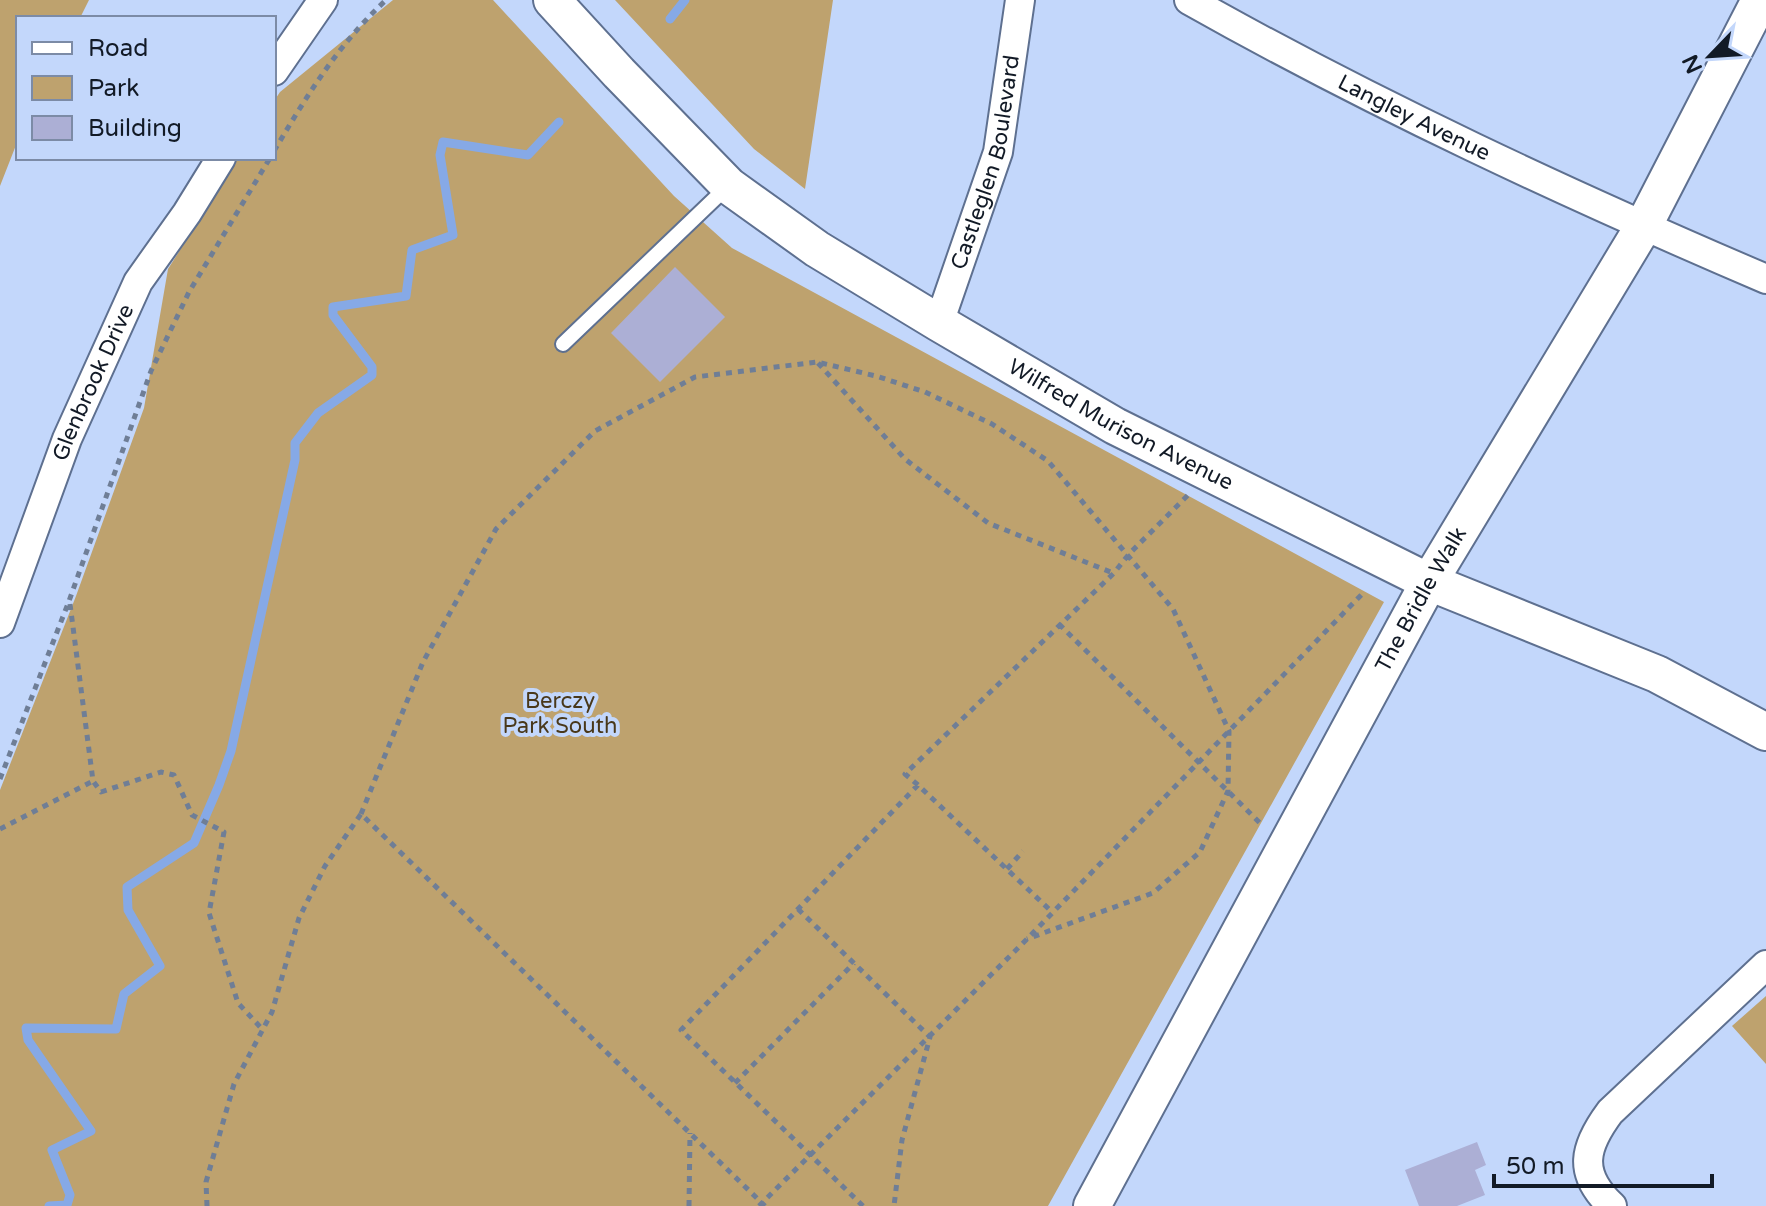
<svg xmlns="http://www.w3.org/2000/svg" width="1766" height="1206" viewBox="0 0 1766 1206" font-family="'Varela Round',sans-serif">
  <rect width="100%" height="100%" fill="#c3d7fb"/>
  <path fill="#bea26e" d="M0 0H89L80 18H18V140L0 186Z
    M393 0H493L674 196 732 248 1384 602 1048 1206H0V790L76 596 144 408 168 269 238 158H274V101L280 92Z
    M615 0H833L805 189 754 149Z
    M1766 996V1064L1732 1026Z"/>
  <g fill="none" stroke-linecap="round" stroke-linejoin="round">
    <path stroke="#86a9e6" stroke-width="9" d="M670 19 685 0
      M49 1206 67 1205 70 1195 52 1150 91 1131 28 1040 26 1028 116 1029 124 994 160 966 128 910 127 887 194 843 219 785 231 751 295 460V443L318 413 372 375V367L333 315V307L406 296 412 250 453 235 440 155 443 142 528 155 559 122"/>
  </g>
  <path fill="#acafd5" d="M675 267 725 317 660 382 611 333Z
    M1477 1142 1486 1165 1475 1170 1485 1195 1457 1206H1419L1405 1170Z"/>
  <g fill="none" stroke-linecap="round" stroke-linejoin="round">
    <defs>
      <path id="service" d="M563 344 727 187"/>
      <g id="minor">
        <path id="s1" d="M1189 0C1375 105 1570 195 1766 279"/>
        <path d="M274 71 323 0"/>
        <path id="s2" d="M939 323 998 152 1020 0"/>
        <path id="s3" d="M0 623 67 439 138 282 187 213 221 158"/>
        <path d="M1612 1206C1577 1173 1584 1147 1610 1112L1766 965"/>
      </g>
      <g id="tertiary">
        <path id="s4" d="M552 0 619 73 729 186 817 249 939 323 1115 426 1429 582 1657 674 1766 732"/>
        <path id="s5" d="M1092 1206 1429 582 1643 227 1760 0"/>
      </g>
    </defs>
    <use href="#service" stroke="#5e7090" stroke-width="18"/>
    <use href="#minor" stroke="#5e7090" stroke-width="32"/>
    <use href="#tertiary" stroke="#5e7090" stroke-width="40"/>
    <path stroke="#6f7e96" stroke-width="5" stroke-dasharray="6 6" stroke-linecap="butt" d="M274 151C308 94 337 46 386 0
      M818 363 905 459 988 523 1113 573
      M70 604 93 781 101 792 161 772 174 775 192 815 224 832 209 913 238 1003 263 1030
      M1059 624 1263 826
      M0 779 69 601 151 371 189 292 270 158
      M918 785 905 774 1114 573 1129 554 1188 495
      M361 814 423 662 496 529 595 431 695 377 817 362 876 376 925 392 992 424 1048 461 1173 609 1229 731 1228 791 1200 852 1153 893 1027 939
      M0 829 93 781
      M1007 869 1023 851
      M798 909 930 1037 902 1140 894 1206
      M735 1083 854 963
      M207 1206 206 1182 234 1084 272 1012 299 918 325 866 361 814 765 1206
      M689 1206 690 1133
      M759 1206 1027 939 1365 591
      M863 1206 681 1030 918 785 1052 912"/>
    <use href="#service" stroke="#fff" stroke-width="14"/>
    <use href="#minor" stroke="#fff" stroke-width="28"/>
    <use href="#tertiary" stroke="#fff" stroke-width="36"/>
  </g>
  <g text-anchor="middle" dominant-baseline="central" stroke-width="8" stroke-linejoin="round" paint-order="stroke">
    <g font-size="22" fill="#121a26" stroke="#c3d7fb">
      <text stroke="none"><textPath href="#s1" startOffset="254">Langley Avenue</textPath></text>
      <text stroke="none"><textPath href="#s2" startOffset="168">Castleglen Boulevard</textPath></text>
      <text stroke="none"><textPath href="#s3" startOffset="258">Glenbrook Drive</textPath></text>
      <text stroke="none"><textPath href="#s4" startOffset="716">Wilfred Murison Avenue</textPath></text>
      <text stroke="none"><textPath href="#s5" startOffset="690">The Bridle Walk</textPath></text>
    </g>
    <g font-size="22" fill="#49381a" stroke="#c3d7fb">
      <text x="560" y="701">Berczy<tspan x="560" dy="25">Park South</tspan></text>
    </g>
  </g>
  <rect x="16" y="16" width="260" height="144" fill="#c3d7fb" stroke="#7c8ba6" stroke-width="2"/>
  <rect x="32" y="42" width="40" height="12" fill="#ffffff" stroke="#7c8ba6" stroke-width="2"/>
  <text x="88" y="56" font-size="24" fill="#121a26">Road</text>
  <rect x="32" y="76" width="40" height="24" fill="#bea26e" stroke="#7c8ba6" stroke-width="2"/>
  <text x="88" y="96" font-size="24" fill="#121a26">Park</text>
  <rect x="32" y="116" width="40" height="24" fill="#acafd5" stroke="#7c8ba6" stroke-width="2"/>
  <text x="88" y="136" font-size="24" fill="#121a26">Building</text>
  <g transform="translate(1710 56) rotate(245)" stroke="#c3d7fb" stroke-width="6" paint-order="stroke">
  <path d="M0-6L14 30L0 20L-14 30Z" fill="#121a26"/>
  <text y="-12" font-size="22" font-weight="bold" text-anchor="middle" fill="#121a26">N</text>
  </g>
  <path d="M1494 1174v12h218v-12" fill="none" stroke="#121a26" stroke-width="4"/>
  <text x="1506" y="1174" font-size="24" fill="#121a26" stroke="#c3d7fb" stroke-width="6" paint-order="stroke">50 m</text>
</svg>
